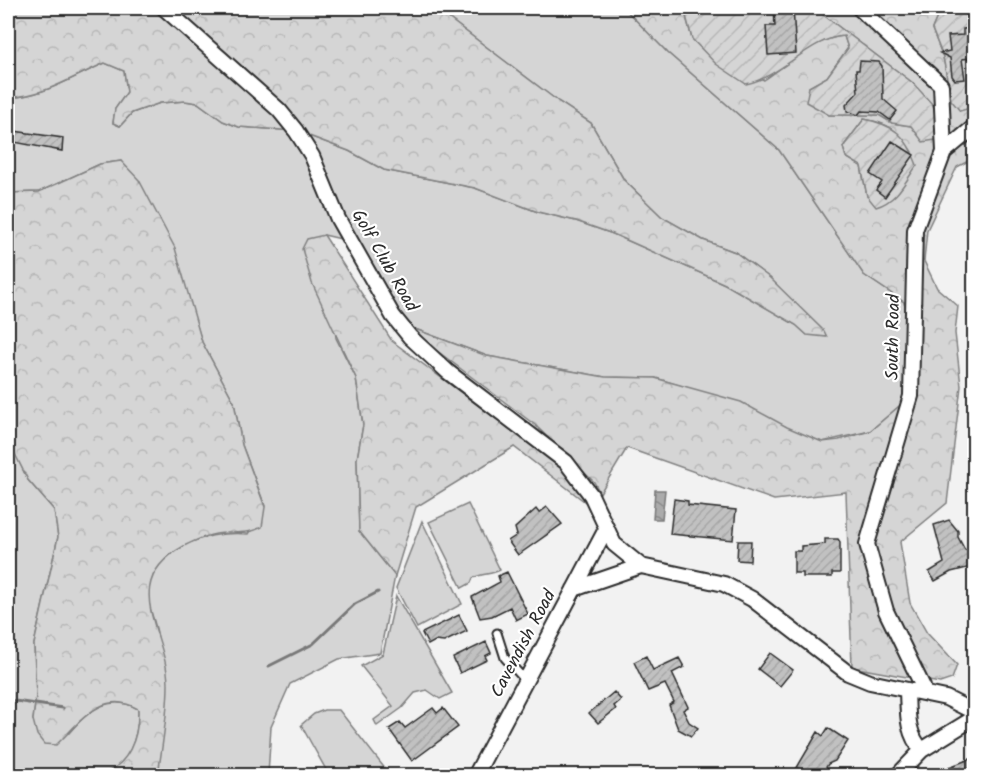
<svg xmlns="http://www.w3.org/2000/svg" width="982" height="783" viewBox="0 0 982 783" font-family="Kalam,sans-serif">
  <defs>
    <pattern id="forest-crowns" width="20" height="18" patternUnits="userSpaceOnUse" patternTransform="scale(1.5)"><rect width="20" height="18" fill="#d5d5d5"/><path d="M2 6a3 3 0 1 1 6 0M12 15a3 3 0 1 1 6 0" fill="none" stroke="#b7b7b7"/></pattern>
    <pattern id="garden-furrows" width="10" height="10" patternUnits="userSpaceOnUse" patternTransform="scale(1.5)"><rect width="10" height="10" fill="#d5d5d5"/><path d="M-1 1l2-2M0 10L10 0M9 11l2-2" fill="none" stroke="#b7b7b7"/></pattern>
    <pattern id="water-waves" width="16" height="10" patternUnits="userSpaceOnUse" patternTransform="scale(1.5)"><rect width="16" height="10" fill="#ababab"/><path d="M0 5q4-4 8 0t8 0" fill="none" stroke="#8b8b8b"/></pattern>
    <pattern id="building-hatch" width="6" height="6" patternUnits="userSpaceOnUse" patternTransform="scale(1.5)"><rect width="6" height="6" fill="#c1c1c1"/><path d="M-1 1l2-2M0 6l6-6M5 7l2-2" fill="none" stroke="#a6a6a6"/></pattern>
  </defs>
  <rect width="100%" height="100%" fill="#f2f2f2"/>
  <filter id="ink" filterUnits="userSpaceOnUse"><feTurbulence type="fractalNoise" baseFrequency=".0167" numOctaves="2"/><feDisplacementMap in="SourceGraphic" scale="12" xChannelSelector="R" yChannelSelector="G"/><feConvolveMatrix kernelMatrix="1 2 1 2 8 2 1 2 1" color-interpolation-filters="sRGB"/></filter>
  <g filter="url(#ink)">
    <path fill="#d5d5d5" stroke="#808080" stroke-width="1.5" d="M435 8H624L668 53 779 150 864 275 904 302 911 333V396L870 431 822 442 688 388 656 378 605 377 487 356 415 329 393 316 345 240 324 235 336 338 356 378 363 425 357 459 359 531 395 576 380 653 339 659 290 684 271 727 268 775H158C162 741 161 709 159 675 159 661 160 647 157 633 154 617 145 601 149 584 159 544 213 531 248 534L265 506 242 445 234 402 202 342 189 301 121 161 100 164 39 192 8 193V98C47 95 70 78 105 63L124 71 127 92 115 109 113 123 120 126 132 113 160 103 185 101 198 103 223 121 239 127 296 131 349 151 384 170 475 188 538 212 576 221 613 234 725 284 796 325 807 335 792 301 770 278 735 252 703 240 662 217 624 180 591 123 559 102Z
      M8 438 28 480 54 510 58 537 34 644 36 696 33 720 69 733C88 710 110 693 138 709 139 733 130 770 100 775 74 780 35 775 8 775Z
      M468 504 500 570C490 575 483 573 473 578L471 583 462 588 429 522Z
      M422 521 462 604 417 628 396 588Z
      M396 596 452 693 440 699 427 690 415 693 402 708 377 726 374 720 393 706 361 666 383 654Z
      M324 710H339L390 775H329L301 725 314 714Z"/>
    <path fill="url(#forest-crowns)" stroke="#808080" stroke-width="1.5" fill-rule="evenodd" d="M8 8H435L559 102 591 123 624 180 662 217 703 240 735 252 770 278 824 331 827 337 807 335 796 325 725 284 613 234 576 221 538 212 475 188 384 170 349 151 296 131 239 127 223 121 198 103 185 101 160 103 132 113 120 126 113 123 115 109 127 92 124 71 105 63C70 78 47 95 8 98Z
      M624 8H684L692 39 764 80C788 64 815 38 844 36L848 48 827 77 809 87 829 115H879L892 123 911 126 913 83 814 8H893L907 14 921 12 922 8H941L932 29 943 57 952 100 971 110 974 107V158L957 167 927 230 924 261 937 288 958 306 955 333 961 386 947 503 900 542 910 603 927 633 957 665 952 679 940 683 852 667 846 492 774 500 627 448 600 493 594 482 535 425 428 344 415 329 487 356 605 377 655 378 741 402 787 427 822 442 839 440 870 431 911 396V333L904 302 864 275 779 150 668 53ZM864 119C888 123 899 130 912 152L867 196 861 166 846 157 843 147Z
      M121 161 139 180 175 248 202 342 234 402 242 445 265 507 262 527C248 534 242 532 227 533 211 533 198 539 184 546 117 583 167 631 168 684 168 714 162 746 158 775H100C129 766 139 737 138 709 102 688 80 723 56 745L44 744 37 735 33 720 36 696 34 644 58 537 54 510 28 480 8 440V383L11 374 8 350V193L39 192 100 164Z
      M324 235 392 341 561 467 589 505 514 447 416 507 395 576 359 531 357 459 363 425 356 378 312 283 302 249 307 239Z"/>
    <path fill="url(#garden-furrows)" stroke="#808080" stroke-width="1.5" d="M684 8H723L729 13 747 8H814L913 83 933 105 940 133 935 140 923 142 911 126 892 123 879 115H829L806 102 809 87 827 77 848 48 844 36C810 38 783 76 746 84L716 64 692 39Z
      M941 8H974V107L960 111 951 100 943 57 932 29Z
      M864 119C895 125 906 135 917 165 905 182 897 201 876 207L867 196 861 166 846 157 843 147Z"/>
    <path fill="url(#water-waves)" stroke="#787878" stroke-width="1.5" d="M655 490H665L662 519H653Z"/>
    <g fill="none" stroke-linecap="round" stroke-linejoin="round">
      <path stroke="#787878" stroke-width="3" d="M269 666 313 644 355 604 378 592
        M8 700 63 708"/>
    </g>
    <path fill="url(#building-hatch)" stroke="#2b2b2b" stroke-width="1.5" d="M774 8H793L796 53 768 55 766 26H775Z
      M975 28V44L969 48 971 58 962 59 965 79 955 80 952 76 950 58 940 53 950 51 948 36 963 35V29Z
      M860 61 879 62 882 66 883 99 897 111 890 120 879 112 861 111 858 115 847 111 846 105 858 92 856 70H859Z
      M14 131 63 138 62 151 14 142Z
      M892 141 914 155 885 197 876 190 882 182 870 174Z
      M674 499 688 501V505L736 510 733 540 670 534Z
      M547 507 562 524 518 555 508 541 517 535 515 528 536 509 539 513Z
      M949 520 958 531V537L965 550 973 547 975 566 951 572 935 581 929 572 944 563 934 525Z
      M825 539H838L840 542V573H832V577H803V573H794V551H801V546L825 544Z
      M738 541H751L750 561 737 560Z
      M507 572 528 614 516 620 510 607 492 616 480 618 472 597 500 582 498 576Z
      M459 615 467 631 444 642 435 641 428 645 422 633Z
      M486 642 491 653 485 656 487 660 460 673 453 658Z
      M770 653 793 670 780 686 758 669Z
      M646 656 653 670 679 658 684 667 672 673 688 707 683 710 689 722 698 728 691 736 678 729 669 705 674 702 665 684 648 691 634 662Z
      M614 692 621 700 614 706 616 709 598 723 589 713Z
      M433 708 437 713 443 708 458 727 412 761 389 729 400 722 405 728Z
      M828 728 848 741 835 761 828 764 821 776H792L818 732 823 736Z
      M970 759 972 764 975 762V776H953L949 767Z"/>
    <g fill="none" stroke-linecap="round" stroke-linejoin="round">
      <defs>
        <path id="lane" d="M497 633 505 658 525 680"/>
        <path id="street" d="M164 8 279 110 296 131 312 156 338 219 393 316 410 337 448 372 566 462 591 495 614 544 641 566
          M859 8 941 85 944 152 915 230 911 396 867 544 886 611 923 687V691
          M944 152 974 127
          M574 589 641 566 724 584 752 599 848 673 870 682 946 698 974 712
          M907 690C908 712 906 733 922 750
          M475 776 605 531
          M897 776 922 750 974 718"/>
      </defs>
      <use href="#lane" stroke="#2b2b2b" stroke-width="11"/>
      <use href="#street" stroke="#2b2b2b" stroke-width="18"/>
      <use href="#lane" stroke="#fff" stroke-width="7"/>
      <use href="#street" stroke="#fff" stroke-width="14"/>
    </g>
  </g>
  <g text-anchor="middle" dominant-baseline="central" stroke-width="4.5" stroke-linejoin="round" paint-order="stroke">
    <g font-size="18" fill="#2b2b2b" stroke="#fff">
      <text transform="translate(384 261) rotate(60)">Golf Club Road</text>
      <text transform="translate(894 337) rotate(-89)">South Road</text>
      <text transform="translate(524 644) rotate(-62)">Cavendish Road</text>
    </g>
  </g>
  <rect width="982" height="783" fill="none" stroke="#fff" stroke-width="30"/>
  <rect x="15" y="15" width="952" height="753" fill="none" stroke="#2b2b2b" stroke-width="2" filter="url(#ink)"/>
</svg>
